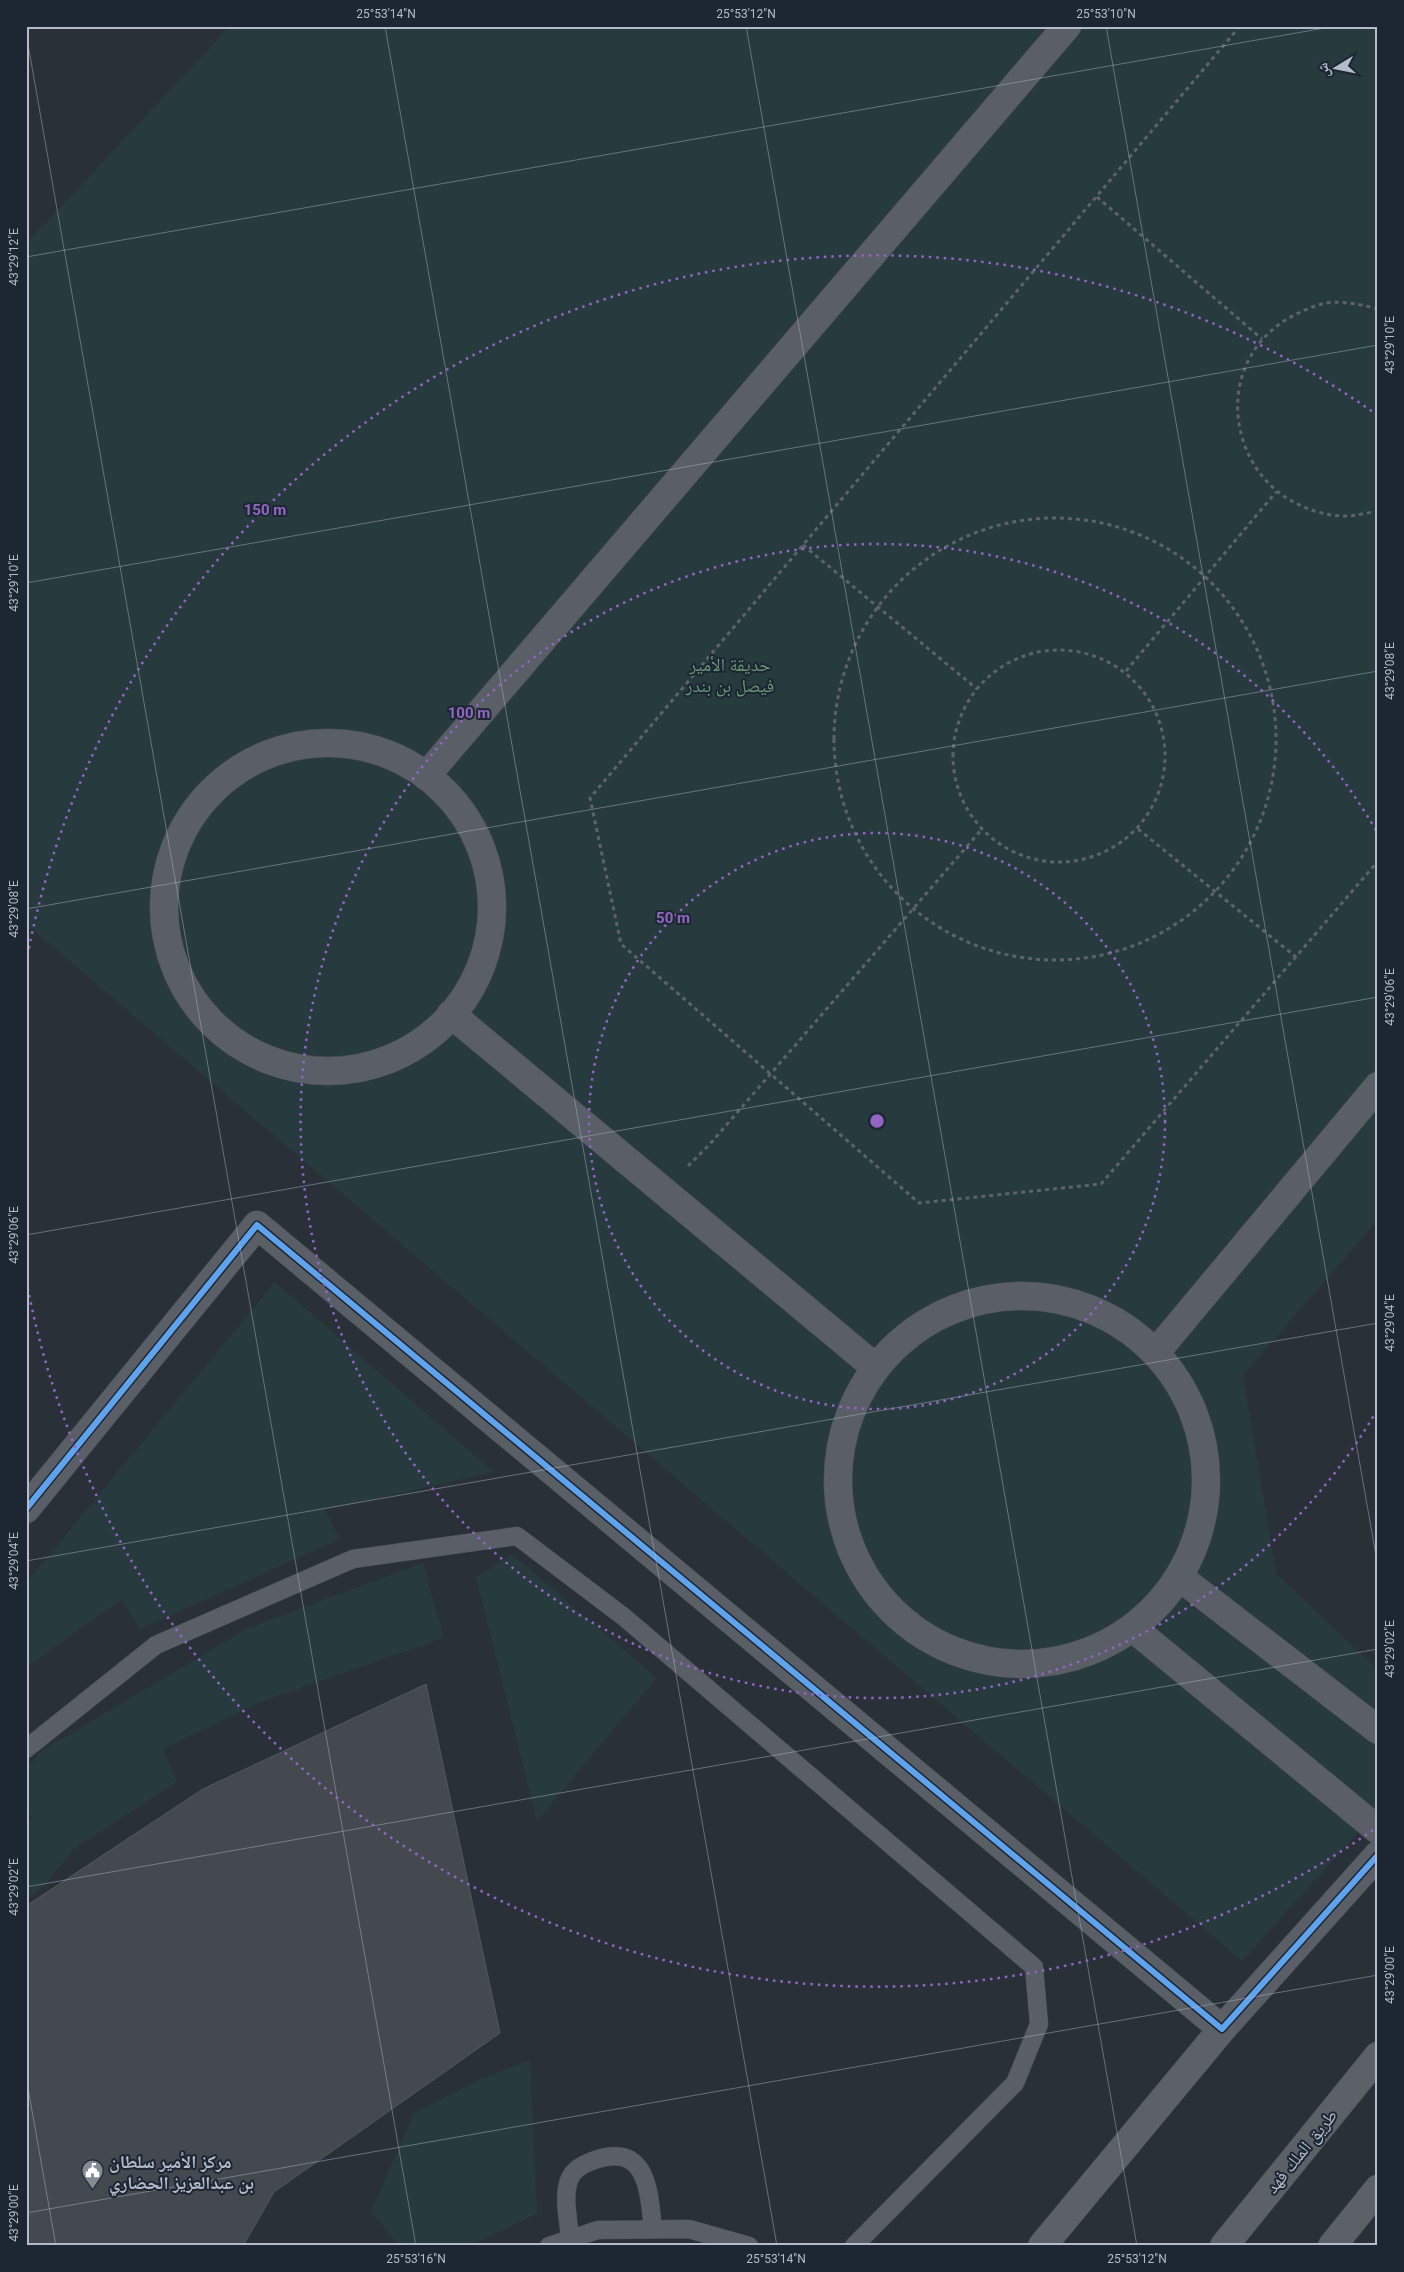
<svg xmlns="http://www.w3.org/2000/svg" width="1404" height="2272" viewBox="0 0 1404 2272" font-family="Roboto,'Noto Naskh Arabic',sans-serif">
  <rect width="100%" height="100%" fill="#2a3038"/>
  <path fill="#273a3e" d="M230 26H1378V1220L1243 1375 1276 1573 1378 1670V1811L1242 1961 26 924V244Z
    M275 1282 494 1472 325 1510 340 1539 140 1629 122 1599 26 1668V1583Z
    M512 1554 657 1678 537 1821 476 1577Z
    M423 1563 444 1638 260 1702 163 1749 177 1782 74 1849 45 1885 26 1901V1826L33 1818 26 1812V1770L40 1752 246 1629Z
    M530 2060 537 2214 469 2246H400L371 2212 414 2113 481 2079Z"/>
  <path fill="#444950" stroke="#52575f" d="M426 1684 500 2033 274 2192 243 2246H26V1906L203 1789Z"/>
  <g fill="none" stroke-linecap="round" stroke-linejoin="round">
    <defs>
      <path id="service" d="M26 1749 156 1645 353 1559 517 1536 624 1617 1034 1967 1039 2024 1015 2083 854 2246
        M570 2239C569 2221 562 2195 570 2178 575 2167 588 2162 598 2159 649 2144 649 2195 653 2229
        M549 2246 598 2230 689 2229 749 2246"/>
      <path id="minor" d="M164 907a164 164 0 1 1 328 0a164 164 0 1 1-328 0Z
        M426 776 1067 26
        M451 1014 876 1368
        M838 1480a184 184 0 1 1 368 0a184 184 0 1 1-368 0Z
        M1157 1351 1378 1086
        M26 1509 257 1225 1222 2029 1378 1855
        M1182 1579 1378 1730
        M1134 1629 1378 1830"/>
      <path id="primary" d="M1042 2246 1222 2029
        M1224 2246 1378 2056
        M1332 2246 1378 2189"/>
    </defs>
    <use href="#service" stroke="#484c53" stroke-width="19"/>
    <use href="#minor" stroke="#484c53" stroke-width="29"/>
    <use href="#primary" stroke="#484c55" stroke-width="29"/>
    <path stroke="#5d636a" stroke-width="3" stroke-dasharray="4 4" stroke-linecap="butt" d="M1240 26 590 798 621 944 919 1203 1101 1184 1378 861
      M1097 197 1262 339
      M1378 309C1359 304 1337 299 1318 305 1297 312 1277 323 1263 339 1219 388 1235 468 1290 500 1306 509 1325 516 1344 516 1355 516 1367 513 1378 511
      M834 739a221 221 0 1 1 442 0a221 221 0 1 1-442 0Z
      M803 545 977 689
      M953 756a106 106 0 1 1 212 0a106 106 0 1 1-212 0Z
      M1126 671 1276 492
      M1138 829 1296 957
      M688 1166 710 1144 982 829"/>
    <use href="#service" stroke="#5a5e66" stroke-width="18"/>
    <use href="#minor" stroke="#5a5e66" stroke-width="28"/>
    <use href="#primary" stroke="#5c6168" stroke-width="28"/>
    <defs>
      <path id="cycleway" d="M26 1509 257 1225 1222 2029 1378 1855"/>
    </defs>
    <use href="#cycleway" stroke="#1d2633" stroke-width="9"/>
    <use href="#cycleway" stroke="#60a3ed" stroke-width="6"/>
  </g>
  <path fill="none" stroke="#b4bcc9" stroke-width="1" stroke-opacity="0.45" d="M385 26 777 2246M746 26 1137 2246M1106 26 1378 1567M26 33 416 2246M26 257 1336 26M26 583 1378 345M26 909 1378 671M26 1235 1378 997M26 1561 1378 1323M26 1887 1378 1649M26 2077 56 2246M26 2213 1378 1975"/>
  <g fill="none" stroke="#9266c3" stroke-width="2.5" stroke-dasharray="2.5 5">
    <circle cx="877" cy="1121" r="288"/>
    <path d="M1377 1410A577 577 0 1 1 1377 832"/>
    <path d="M1373 1830A865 865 0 0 1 26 1279M26 963A865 865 0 0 1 1373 412"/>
  </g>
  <defs>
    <symbol id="civic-pin" viewBox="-11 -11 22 30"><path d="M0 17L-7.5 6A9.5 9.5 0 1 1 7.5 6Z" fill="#848b96" stroke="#1d2633"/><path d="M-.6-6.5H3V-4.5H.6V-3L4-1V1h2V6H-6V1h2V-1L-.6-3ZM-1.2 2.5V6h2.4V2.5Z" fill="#fff"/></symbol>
  </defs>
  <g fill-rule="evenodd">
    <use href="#civic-pin" x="80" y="2158" width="25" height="34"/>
  </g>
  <g text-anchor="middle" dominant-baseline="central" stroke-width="4" stroke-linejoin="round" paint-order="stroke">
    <g font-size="18" fill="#6b9a76" stroke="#1d2633">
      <text x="730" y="664">حديقة الأمير<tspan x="730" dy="21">فيصل بن بندر</tspan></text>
    </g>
    <g font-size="18" fill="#b4bcc9" stroke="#1d2633">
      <text transform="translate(1301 2151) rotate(-51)">طريق الملك فهد</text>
    </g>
    <g font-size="18" font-weight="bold" fill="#b4bcc9" stroke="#1d2633" text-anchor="start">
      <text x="109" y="2161">مركز الأمير سلطان<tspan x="109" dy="21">بن عبدالعزيز الحضاري</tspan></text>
    </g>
  </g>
  <circle cx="877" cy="1121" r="8" fill="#9266c3" stroke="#1d2633" stroke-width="2.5"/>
  <g font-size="15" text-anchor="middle" font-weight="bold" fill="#9266c3" stroke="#1d2633" stroke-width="4" stroke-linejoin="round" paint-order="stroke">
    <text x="265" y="515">150 m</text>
    <text x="469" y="718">100 m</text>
    <text x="673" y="923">50 m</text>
  </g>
  <rect width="1404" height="2272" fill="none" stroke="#1d2633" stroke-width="55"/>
  <g transform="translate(1336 68) rotate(260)" stroke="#1d2633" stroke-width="4" paint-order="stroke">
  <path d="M0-4L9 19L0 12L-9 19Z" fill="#b4bcc9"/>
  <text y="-8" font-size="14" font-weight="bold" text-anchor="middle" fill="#b4bcc9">ش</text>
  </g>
  <rect x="28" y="28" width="1348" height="2216" fill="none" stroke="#b4bcc9" stroke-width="2"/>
  <g font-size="12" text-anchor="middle" fill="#b4bcc9">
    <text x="386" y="18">25°53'14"N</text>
    <text x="746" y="18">25°53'12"N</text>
    <text x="1106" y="18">25°53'10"N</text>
    <text transform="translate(14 257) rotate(-90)" y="4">43°29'12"E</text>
    <text transform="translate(1390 345) rotate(-90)" y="4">43°29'10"E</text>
    <text transform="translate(14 583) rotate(-90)" y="4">43°29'10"E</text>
    <text transform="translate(1390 671) rotate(-90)" y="4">43°29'08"E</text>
    <text transform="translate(14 909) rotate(-90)" y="4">43°29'08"E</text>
    <text transform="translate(1390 997) rotate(-90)" y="4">43°29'06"E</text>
    <text transform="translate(14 1235) rotate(-90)" y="4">43°29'06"E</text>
    <text transform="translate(1390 1323) rotate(-90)" y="4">43°29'04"E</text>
    <text transform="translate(14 1561) rotate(-90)" y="4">43°29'04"E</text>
    <text transform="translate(1390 1649) rotate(-90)" y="4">43°29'02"E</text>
    <text transform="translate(14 1887) rotate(-90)" y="4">43°29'02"E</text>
    <text transform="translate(1390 1975) rotate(-90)" y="4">43°29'00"E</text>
    <text transform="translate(14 2213) rotate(-90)" y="4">43°29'00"E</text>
    <text x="416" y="2263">25°53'16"N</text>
    <text x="776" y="2263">25°53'14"N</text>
    <text x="1137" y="2263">25°53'12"N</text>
  </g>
</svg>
